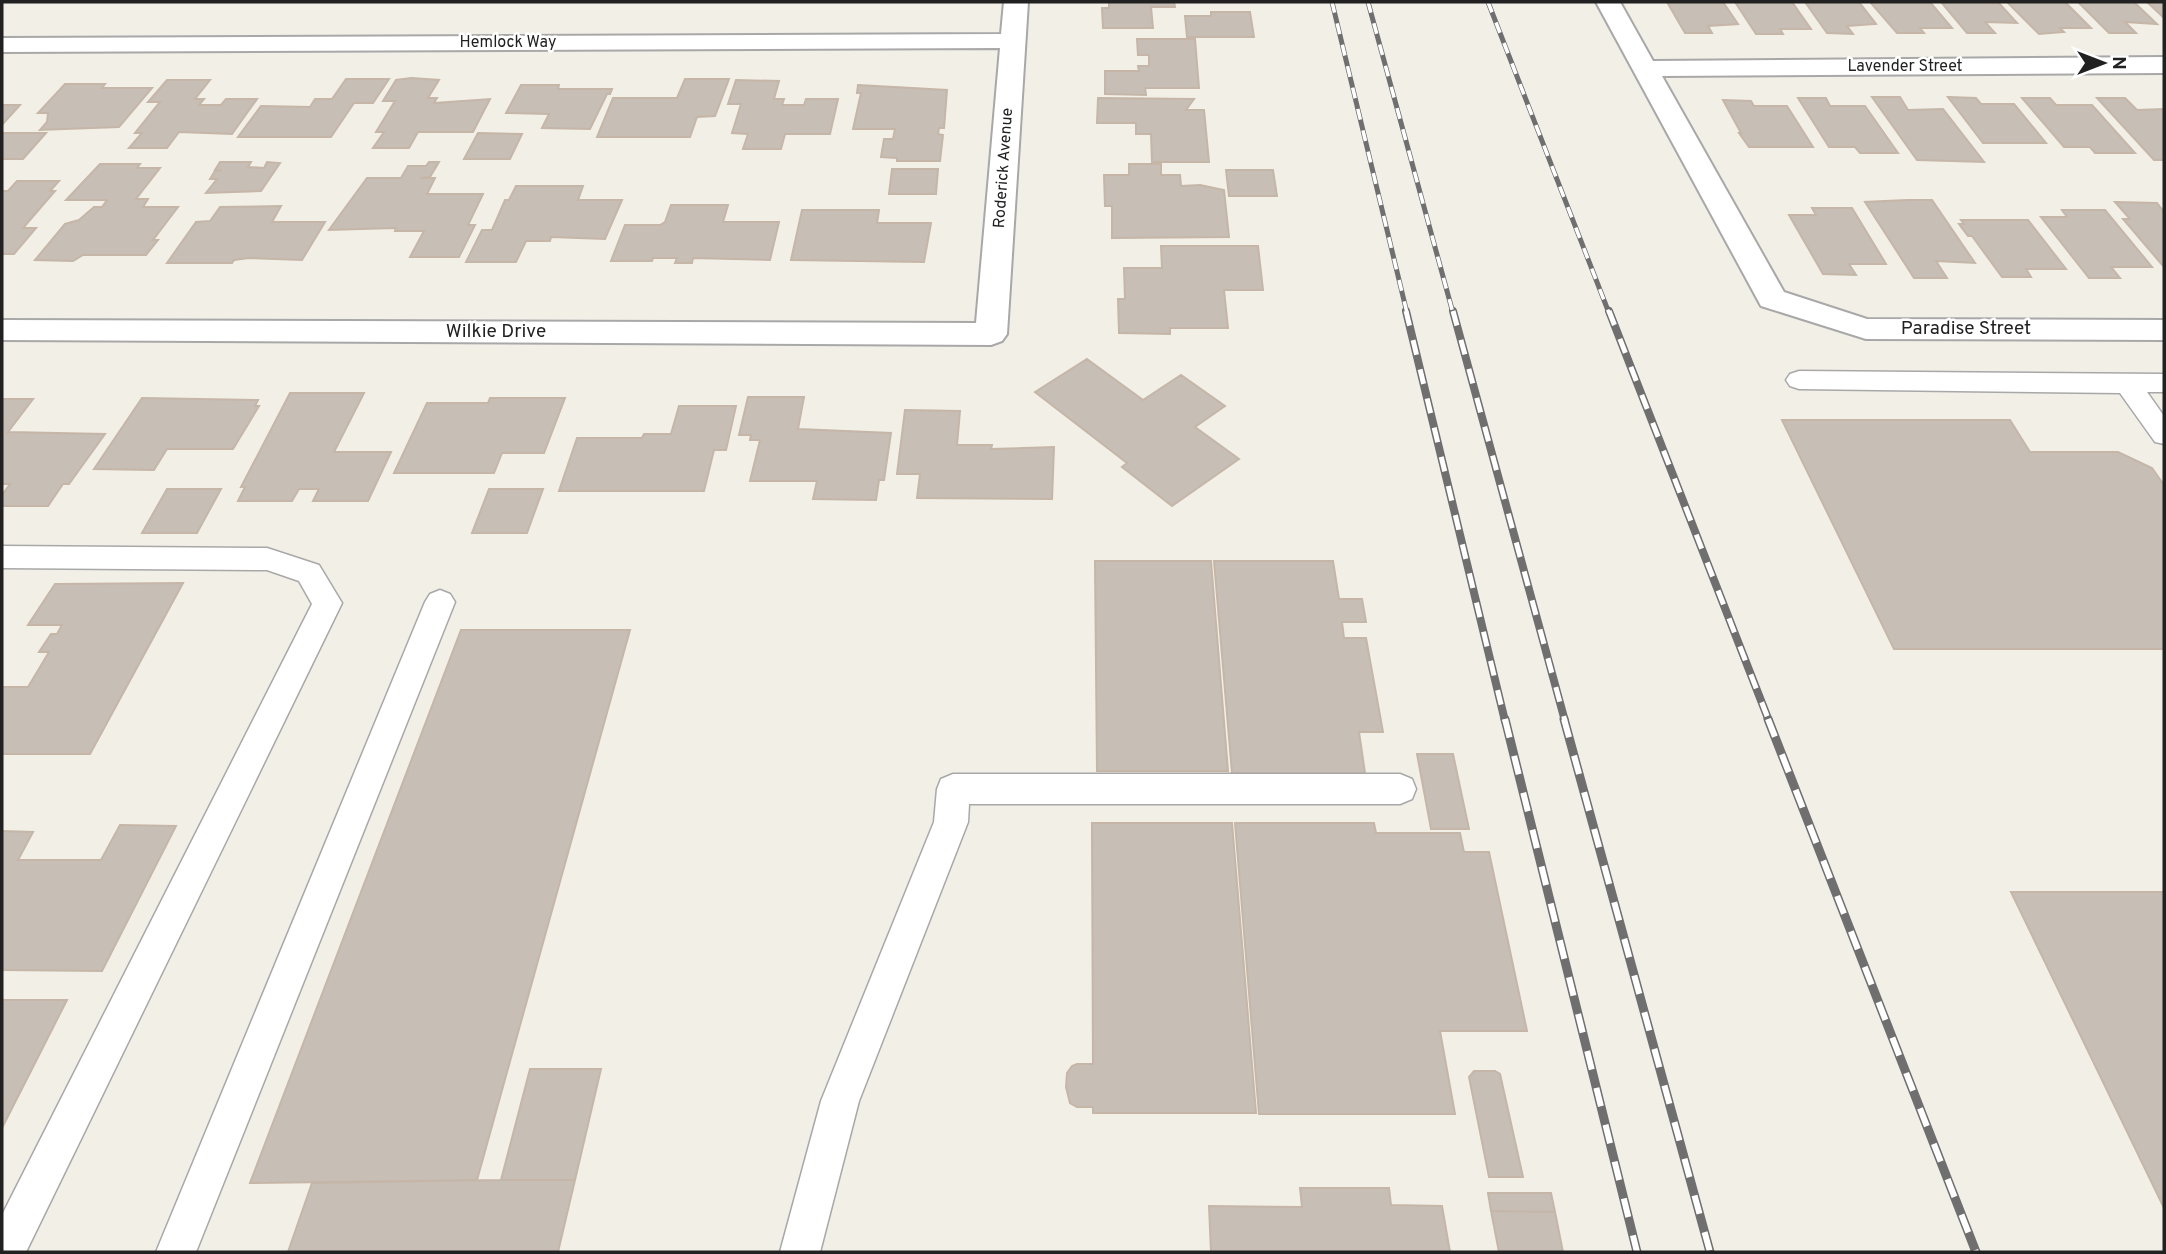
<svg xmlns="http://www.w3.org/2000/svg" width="2166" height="1254" viewBox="0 0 2166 1254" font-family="Overpass,sans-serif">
  <rect width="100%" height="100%" fill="#f2efe7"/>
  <path fill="#c7beb6" stroke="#c5b6a8" stroke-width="2" d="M1109 2H1174L1175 7H1151L1153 28H1103L1102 8H1109Z
    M1667 2H1723L1738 24 1708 26 1712 33H1685Z
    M1735 2H1792L1811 29H1780L1783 34H1756Z
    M1805 2H1859L1876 24 1847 26 1853 34 1827 33Z
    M1870 2H1930L1952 28H1920L1924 33H1897Z
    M1941 2H1998L2017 23 1985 22 1995 33H1967Z
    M2007 2H2065L2091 28H2060L2064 32 2039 34Z
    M2078 2H2134L2157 24 2125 22 2136 33H2109Z
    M2147 2H2164V18Z
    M1211 12H1250L1254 37H1187L1185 16H1211Z
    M1137 39H1195L1199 88H1145L1146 95 1105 94V71H1139L1138 66H1149V55H1138Z
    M411 78 439 80 428 98H437L434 103 490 99 473 132H418L409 148H373L384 132H376L395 101H383L396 80Z
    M346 79H389L373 103H354L331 137H238L261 106 310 107 315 99H332Z
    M685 79H729L715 116 697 117 690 137H597L613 98H677Z
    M167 80H210L195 99H204L199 105H221L226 99H257L232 134 179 132 167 148H129L142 133H135L160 102H148Z
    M736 80 779 81 774 99H784L782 105H804L806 99H838L830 134H785L781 149H743L748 134 732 133 741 104H728Z
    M65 84H105L102 88H152L119 127 40 130 47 122 48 113H38Z
    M521 85H559L558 89H612L610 94H607L590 129 542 128 549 114 506 113Z
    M858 85 947 90 944 128H939L938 134 943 135 940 161H897V158L881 157 884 139H893L895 129H853L861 93H857Z
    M1872 97H1900L1908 110 1943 109 1984 162 1917 160Z
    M1948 97 1976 98 1981 104H2014L2046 143H1983Z
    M1098 98 1194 99 1186 110H1204L1209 162H1152L1151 134H1136V123H1097Z
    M1798 98H1826L1830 106H1865L1898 153H1860L1855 147H1829Z
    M2022 98H2050L2056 105H2092L2135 153H2095L2090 147H2064Z
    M2097 98H2125L2137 110 2164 109V160H2154Z
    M1723 100 1751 101 1754 106H1787L1813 147H1749L1739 133H1741Z
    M2 105H20L2 125Z
    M2 133H46L23 159H2Z
    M478 133 522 134 510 159H464Z
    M220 162H251L248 167 264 168 267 162 280 163 261 191 206 193 217 179H210L215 171 222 170H215Z
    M429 162H439L430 177 420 178H435L427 194H483L468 225H475L459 257H410L424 231H395L396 228 329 230 367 178H401L408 166H426Z
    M100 164H140L137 168H160L136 199H148L143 207H178L153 240H158L146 255H83L73 261 35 260 65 224 79 220 94 207H102L107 200H66Z
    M1129 164H1161V175H1180L1181 186 1200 185 1224 190 1229 237 1112 238V206H1105L1104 175H1129Z
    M892 169H938L936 194H889Z
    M1226 170H1273L1277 196H1229Z
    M17 181H59L50 191H55L23 228H36L14 254H2V191H8Z
    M516 186H583L578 200H622L605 239 551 237 550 241H526L516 262H466L482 230H492L505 200H509Z
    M1907 200H1932L1975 263 1936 261 1947 278H1914L1865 202Z
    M2115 202 2157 203 2164 212V267L2123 219H2130Z
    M671 205H728L723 222H779L770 260 693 258 692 263H675L677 258H653L652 261H611L625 225H660L665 222Z
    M281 206 272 222H325L302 260 249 258 234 260 232 263H167L196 222 210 221 220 207Z
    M1812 208H1852L1886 264H1849L1856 275 1823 274 1789 215H1816Z
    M802 210H879L877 223H931L924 262 791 260Z
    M2062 210H2105L2152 267H2111L2120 278H2089L2041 217H2067Z
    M1961 220H2028L2066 269H2026L2031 277H2002L1972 236H1968L1959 224H1964Z
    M1161 246H1258L1263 290H1224L1228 328H1170V334L1119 333 1118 299H1125L1124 268H1162Z
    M1087 359 1143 400 1181 375 1225 406 1195 427 1239 459 1172 506 1122 467 1127 463 1035 392Z
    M290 393H364L334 452H391L368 501H313L319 489H299L292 501H238L245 487H241Z
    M748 397H804L798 429 891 433 884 480H879L876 500 813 499 817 481H750L760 440H750L751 435H739Z
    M142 398 258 400 255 406H259L233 449H167L154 470 94 469Z
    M490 398H565L544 453H502L494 473H394L427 403H488Z
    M2 399H33L8 432 105 434 69 484H63L48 506H2V495L10 484H2Z
    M679 406H736L726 450H714L704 491H559L577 438H642L644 434H671Z
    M905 410 960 411 957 445H992L991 449 1054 447 1052 499 917 498 920 474H897Z
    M1782 420H2010L2030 452H2118L2152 468 2164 485V649H1894Z
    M167 489H221L197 533H142Z
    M489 489H543L527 533H472Z
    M1095 561H1211L1228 771H1097Z
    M1214 561H1333L1339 599H1362L1366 622H1342L1344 638H1366L1383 732H1359L1365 773H1232Z
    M183 583 90 754H2V687H28L49 652H39L51 634H57L62 625H28L55 584Z
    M461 630H630L477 1180 250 1183Z
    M1417 754H1453L1469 829H1431Z
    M1092 823H1232L1256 1113H1093V1107H1077L1070 1103 1066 1087 1067 1073 1072 1066 1077 1064H1093Z
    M1235 823H1374L1376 833H1460L1464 852H1489L1527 1031H1440L1455 1114H1259Z
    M120 825 176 826 102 971 2 970V831L33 832 18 860H101Z
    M2011 892H2164V1208Z
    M2 1000H67L2 1128Z
    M530 1069H601L575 1180H501Z
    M1474 1071H1495L1500 1074 1523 1177H1489L1469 1077Z
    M501 1180H575L558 1252H288L312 1183Z
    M1300 1188H1389L1391 1205 1442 1206 1450 1252H1211L1209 1206 1302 1207Z
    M1488 1193H1551L1555 1212 1491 1211Z
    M1491 1211 1555 1212 1563 1252H1499Z"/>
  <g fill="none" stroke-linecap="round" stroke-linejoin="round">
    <defs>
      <path id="service" d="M1799 371 2164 374V392H2147L2164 416V444L2155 442 2120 393 1799 389 1790 386 1786 380 1790 374Z
        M2 546 267 548 319 565 342 603 26 1252H2V1215L312 604 299 581 267 570 2 568Z
        M440 590 450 594 455 602 196 1252H156L425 602 430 594Z
        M953 774H1400L1412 779 1416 789 1412 799 1400 804H969L968 822 859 1101 820 1252H780L821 1101 934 822 937 789 941 779Z"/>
      <path id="minor" d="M1004 2H1028L1007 334 1002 341 991 345 2 340V320L976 323 1000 48 2 52V38L1001 34Z
        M1596 2H1620L1653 61 2164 57V73L1662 76 1784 292 1867 319 2164 320V340L1866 339 1761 306Z"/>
    </defs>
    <use href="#service" stroke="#a8a8a8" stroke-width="3"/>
    <use href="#minor" stroke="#a8a8a8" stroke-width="4"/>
    <use href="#service" fill="#fff" fill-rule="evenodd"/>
    <use href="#minor" fill="#fff" fill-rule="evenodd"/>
    <defs>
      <path id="rail-far2" d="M1332 2 1407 313
        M1368 2 1453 313
        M1488 2 1609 313"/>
      <path id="rail-far1" d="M1406 311 1505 721
        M1453 311 1565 721
        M1609 311 1769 721"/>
      <path id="rail" d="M1505 719 1637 1252
        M1564 719 1710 1252
        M1768 719 1976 1252"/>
    </defs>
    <use href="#rail-far2" stroke="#6f6f6f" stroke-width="5"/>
    <use href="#rail-far1" stroke="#6f6f6f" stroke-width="8"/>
    <use href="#rail" stroke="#6f6f6f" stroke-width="9"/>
    <use href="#rail-far2" stroke="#fff" stroke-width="3.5" stroke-dasharray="11" stroke-linecap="butt"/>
    <use href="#rail-far1" stroke="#fff" stroke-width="5" stroke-dasharray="15" stroke-linecap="butt"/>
    <use href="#rail" stroke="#fff" stroke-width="6" stroke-dasharray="19" stroke-linecap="butt"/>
  </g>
  <g text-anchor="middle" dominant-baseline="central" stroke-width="5" stroke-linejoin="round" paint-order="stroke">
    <g font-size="16" fill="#212121" stroke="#fff">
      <text x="508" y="43">Hemlock Way</text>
      <text x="1905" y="67">Lavender Street</text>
      <text transform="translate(1004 168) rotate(-86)">Roderick Avenue</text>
    </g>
    <g font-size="19" fill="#212121" stroke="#fff">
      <text x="1966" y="329">Paradise Street</text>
      <text x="496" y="332">Wilkie Drive</text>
    </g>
  </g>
  <rect width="2166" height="1254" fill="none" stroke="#212121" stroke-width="7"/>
  <g transform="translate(2103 63) rotate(90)" stroke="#ffffff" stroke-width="5" paint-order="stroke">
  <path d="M0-5L12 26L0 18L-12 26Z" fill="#212121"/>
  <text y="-10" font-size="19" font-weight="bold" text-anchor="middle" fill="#212121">N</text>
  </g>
</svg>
